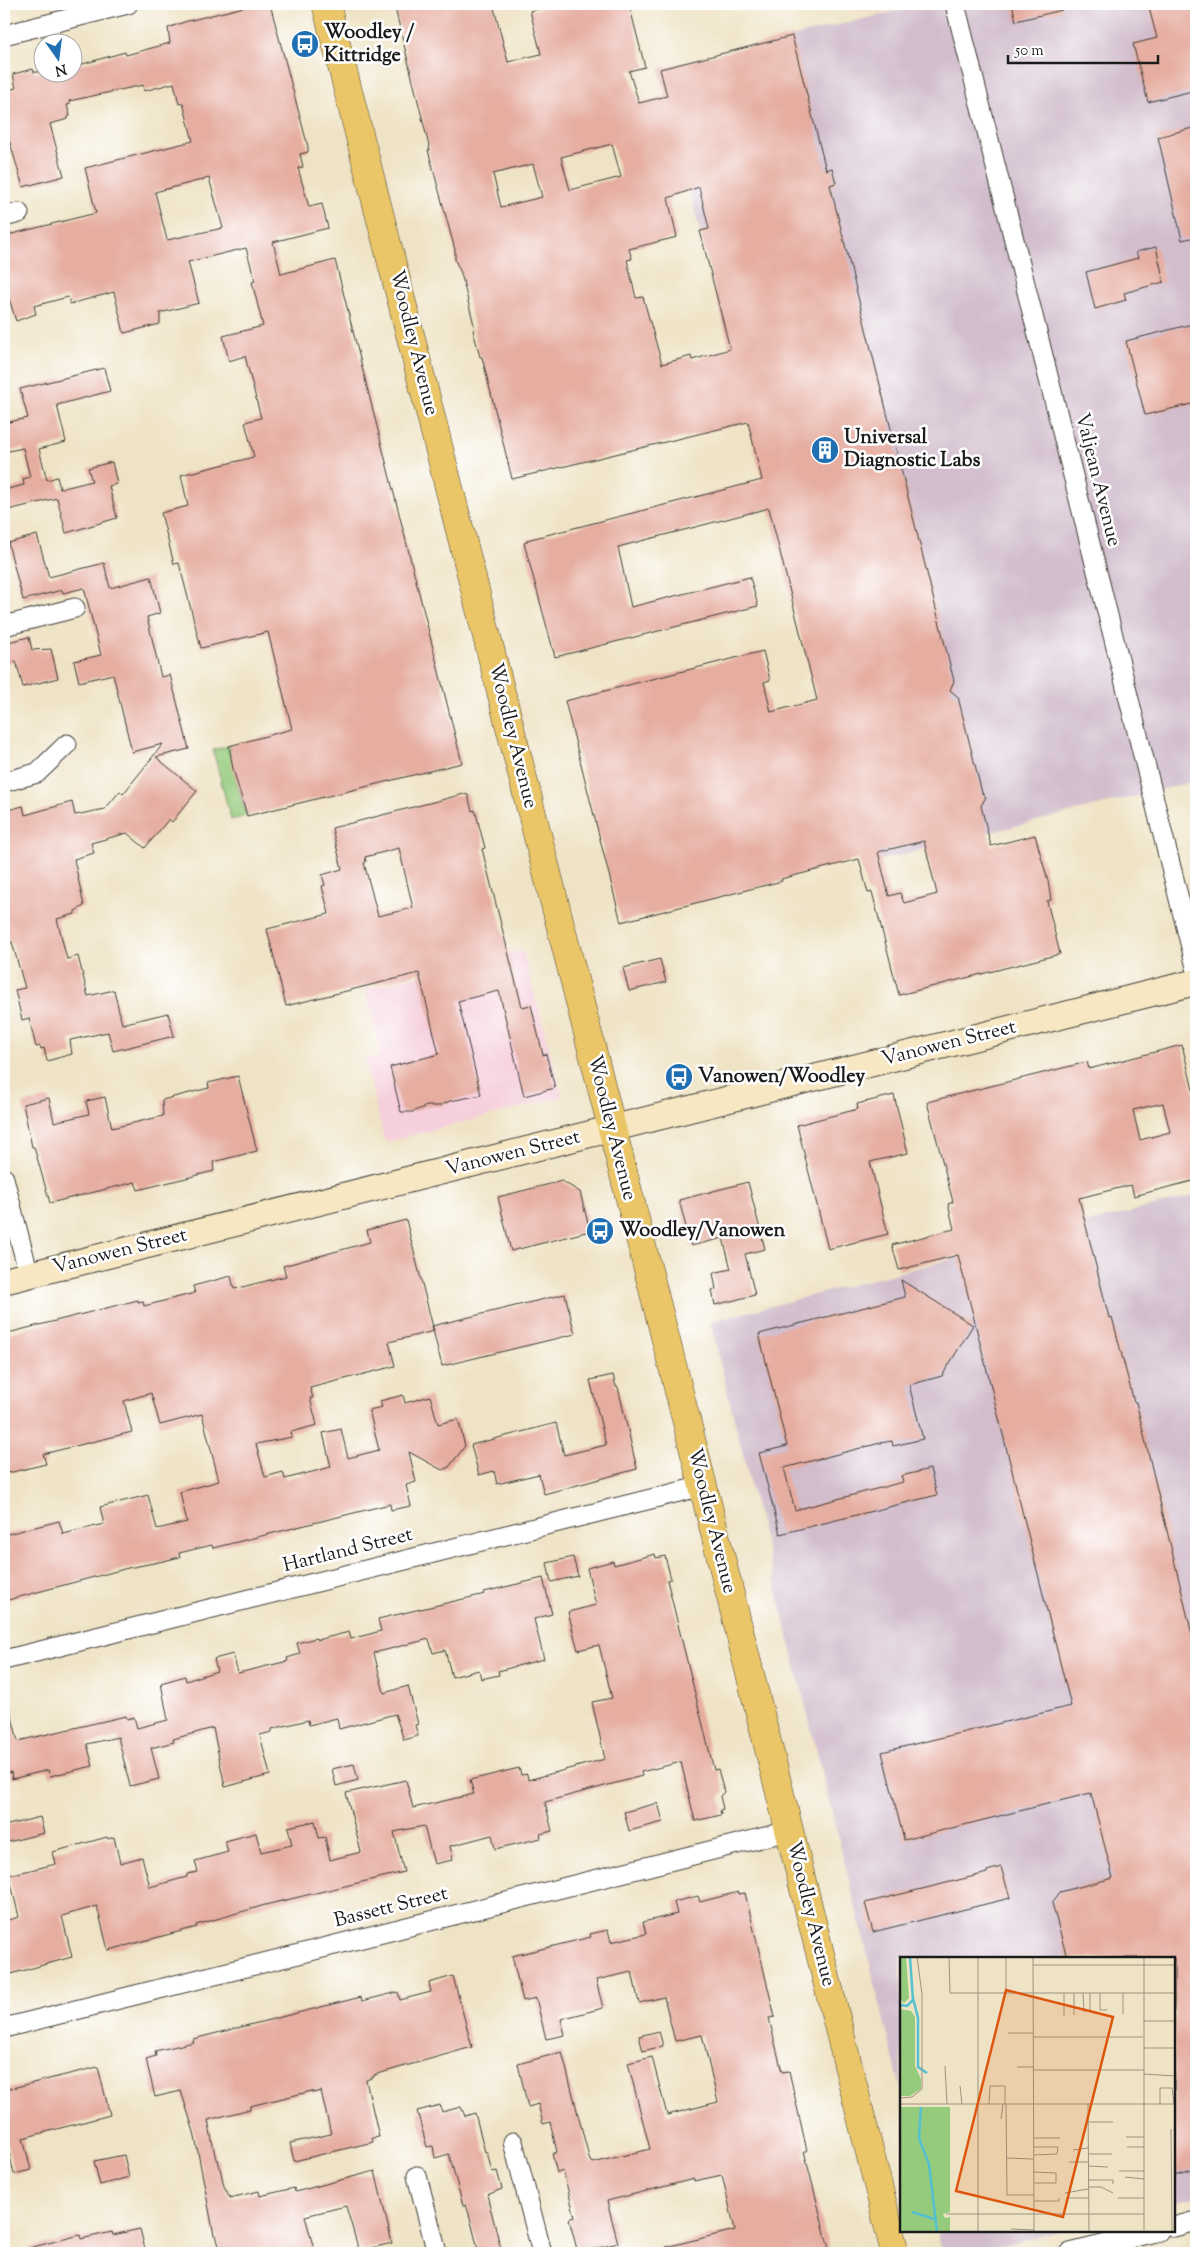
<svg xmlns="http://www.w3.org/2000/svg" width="1200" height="2257" viewBox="0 0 1200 2257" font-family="'Sorts Mill Goudy',serif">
  <rect width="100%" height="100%" fill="#fff"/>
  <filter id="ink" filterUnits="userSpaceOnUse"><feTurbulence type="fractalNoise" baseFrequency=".02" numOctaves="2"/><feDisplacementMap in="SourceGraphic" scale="10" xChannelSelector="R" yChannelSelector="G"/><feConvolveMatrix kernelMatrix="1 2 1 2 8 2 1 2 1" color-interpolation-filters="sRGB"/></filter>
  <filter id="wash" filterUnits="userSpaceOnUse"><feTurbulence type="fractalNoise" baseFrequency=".0096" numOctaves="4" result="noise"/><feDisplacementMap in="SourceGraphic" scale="20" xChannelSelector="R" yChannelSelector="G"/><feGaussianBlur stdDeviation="1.12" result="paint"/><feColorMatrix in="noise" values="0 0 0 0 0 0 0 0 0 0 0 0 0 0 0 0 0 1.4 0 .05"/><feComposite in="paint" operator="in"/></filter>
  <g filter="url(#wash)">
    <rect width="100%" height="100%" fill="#efe3c5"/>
    <path fill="#f5cfdb" d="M522 950 563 1097 385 1142 364 1059 381 1056 365 989Z"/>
    <path fill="#d1bdcc" d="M925 4H1196V781L861 865 659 69Z
      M1196 1195V2197L1174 2202V1958H901V2089L710 1322Z
      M937 2231H1060L970 2253H948L941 2248Z"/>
    <path fill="#95cb7d" stroke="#58744c" d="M229 746 240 795 247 816 231 820 213 750Z"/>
    <g id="blocks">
      <path fill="#e6ada1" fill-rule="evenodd" d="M256 4H270L308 147V152L300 154 303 167 298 168 309 207 322 204 328 228 273 242 281 274 335 260 462 763 247 816 233 769 229 746 292 729 268 632 201 648 179 563 174 564 161 513 188 506 181 475 254 457 245 422 261 418 245 356 229 361 223 336 263 326 252 282 255 281 246 248 188 262 199 303 160 313V324L124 333 114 292 70 304 68 297 34 306 36 314 16 321 4 282V236L96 213 85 168 193 141 183 103 179 104 174 83 144 91 143 85 69 101 70 104 67 105 70 116 68 117V119L50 124 64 176 23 187 6 129H4V91L16 88 13 74 33 69 34 72H72V67L125 52 126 55 170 43 168 28 184 22ZM209 178 223 228 167 240 155 192Z
        M394 4H493L508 62 541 54 530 11 559 4H629L645 67 629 71 639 103 667 96 660 69 792 36 826 170 832 168 836 183 830 185 954 681 950 690 958 697 982 793 986 797 981 806 991 846 1035 835 1048 881 1051 900 1047 901 1060 954 899 995 872 892 868 893 859 859 781 879 782 881 621 922 565 701 763 651 770 680 764 682 771 712 817 700 769 508 618 547 631 607 750 577 758 606 555 657 524 543 527 542V540L762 480 748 422 512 479 482 357H480L473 330 475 329 461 273 455 260V250L428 150H430ZM612 144 621 177 570 190 561 157ZM533 164 542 197 501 207 493 174ZM699 187 709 229 700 231 730 349 692 360 691 356 662 364 643 297 636 298 627 260 632 259 629 249 677 237 668 198ZM924 841 937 894 904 903 900 893 889 896 878 852Z
        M1012 4H1061L1062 10 1016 21Z
        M1148 4H1196V90L1148 102 1133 44 1157 38Z
        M1196 127V237L1182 240 1158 137Z
        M1156 247 1164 282 1124 293 1126 300 1095 309 1086 272 1138 258 1136 252Z
        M1196 323V403L1145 415 1126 341Z
        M104 368 110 391 57 405 66 442 39 449 47 480 57 477 60 489 92 481 88 468 112 462 117 484 109 486 117 518 66 533 57 498 4 511V490L24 485 23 479 30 477 23 448 4 452V423L28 418 20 389Z
        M37 535 49 577 104 563 110 588 151 577 160 613 147 617 161 677 170 675 189 749 156 757 197 791 172 822 169 819 145 848 127 833 91 843 94 853 74 859 84 906 75 911V914L57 919 67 959 78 956 88 996 114 990 122 1024 168 1013 174 1036 113 1051 108 1032 70 1040 72 1054 47 1061 44 1048 41 1049 40 1046 36 1047 29 1018 22 1020 15 990 25 988 12 942 8 943 4 928V811L23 806 25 815 72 802 75 815 105 809 120 791 123 794 163 744 132 752 113 674 79 682 74 661 101 655 84 588 63 593 62 590 23 600 8 543Z
        M29 637 32 650 51 649 58 678 23 687 16 661 4 664V643Z
        M464 794 468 795 472 811 475 810 485 848 482 849 522 1007 531 1005 543 1055 546 1054 555 1088 524 1096 499 991 458 1001 481 1095 450 1101 439 1106H427L412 1112H401L390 1067 439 1054 419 973 286 1006 267 929 329 914 322 886 325 885 322 875 342 869 332 828ZM399 848 413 908 378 916 364 863 366 862 365 857Z
        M660 959 666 982 629 991 623 968Z
        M1182 1045 1196 1102V1180L1134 1196 1131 1185 1079 1198 1109 1318 1112 1317 1134 1402H1136L1196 1651V2169L1174 2175V1958H1067L1052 1903 1060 1892 1113 1878 1091 1793 904 1840 882 1752 1071 1706 958 1255 899 1270 892 1245 954 1229 948 1204 953 1202 927 1102 1087 1062 1089 1069ZM1163 1103 1170 1132 1140 1140 1133 1110Z
        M238 1076 257 1151 213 1162 214 1171 138 1190 135 1182 50 1203 34 1147H32L23 1104 49 1098 54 1122 89 1114 86 1101 105 1097 112 1128 163 1116 162 1100 209 1088 208 1083Z
        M894 1095 908 1153 870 1162 888 1234 828 1249 797 1125 858 1109 857 1104Z
        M562 1181 580 1192 590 1231 511 1251 498 1197Z
        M748 1182 765 1249 745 1254 755 1295 715 1305 712 1290 716 1289 713 1273 731 1269 723 1238 691 1246 679 1200Z
        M406 1220 434 1331 389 1342 395 1366 310 1388 313 1398H310L317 1425 291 1432 292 1437 256 1444 265 1477 283 1472 285 1479 331 1467 323 1433 341 1429 348 1458 379 1450 369 1410 382 1407 380 1401 403 1395 405 1403 430 1396 438 1424 458 1419 465 1446 449 1467 442 1470 409 1452 416 1482 406 1485 411 1506 391 1510 390 1504 213 1548 212 1545 179 1553 180 1557 159 1562 128 1568 4 1601V1535L59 1521 63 1534 104 1524 100 1507 148 1495 157 1529 187 1522 180 1492 219 1481 202 1414 160 1425 151 1393 124 1401 132 1432 43 1454 46 1464 4 1474V1334L138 1300V1302L143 1301 144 1306 195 1293 193 1286 231 1276 234 1289 286 1276 283 1266 370 1242 367 1230Z
        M901 1280 973 1325 942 1376 909 1385 923 1439 893 1446 892 1441 880 1443 784 1468 795 1510 903 1482 901 1476 930 1469 937 1495 780 1534 759 1453 787 1446 759 1334 905 1297Z
        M565 1294 575 1334 442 1366 432 1326Z
        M613 1375 616 1387H618L637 1469 544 1494 539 1474 497 1484 494 1471 479 1475 471 1445 556 1423 564 1455 606 1445 590 1380Z
        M655 1554 656 1558 665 1556 671 1579 667 1580 714 1770 718 1769 724 1792 720 1796 723 1809 720 1810 721 1815 695 1821 681 1762 641 1772 642 1776 545 1802 552 1831 540 1834 541 1838 495 1849 492 1835 450 1846 453 1860 434 1864 424 1826 394 1832 404 1872 265 1905 196 1925 197 1927 117 1948 108 1950 97 1906 62 1916 72 1957 4 1976V1921L19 1917 9 1875 56 1864 53 1852 107 1837 108 1839 114 1837 120 1863 142 1857 150 1887 187 1877V1874L198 1872 195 1861 228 1852 225 1841 256 1833 261 1852 292 1845 288 1827 315 1821 319 1838 325 1837 330 1860 361 1852 346 1793 406 1780 413 1808 474 1794 470 1780 519 1768 521 1775 527 1774 528 1780 605 1759 592 1702 612 1698 599 1645 578 1650 568 1612 596 1605 587 1568 613 1561 614 1565Z
        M573 1557 578 1576 551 1582 547 1563Z
        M543 1578 552 1614 534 1619 544 1659 498 1671 499 1675 481 1679 479 1670 452 1677 445 1650 433 1653 429 1639 374 1653 384 1693 408 1686 418 1724 415 1725 418 1736 404 1740 395 1714 339 1729 337 1718 309 1725 308 1720 272 1729V1732L260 1735 270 1775 225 1787 213 1728 173 1739 174 1742 151 1748 159 1779 130 1786 118 1737 87 1744 93 1766 50 1776 48 1770 12 1779 11 1772 4 1774V1706L9 1705 18 1741 126 1716 127 1719 134 1717 137 1728 168 1720 161 1683 185 1676 186 1681 217 1671 214 1659 233 1654 238 1673 288 1661 287 1658 300 1654 297 1643 316 1638 317 1640 349 1632 351 1639 381 1631 378 1619 485 1594 484 1592Z
        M354 1764 358 1780 336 1786 332 1769Z
        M658 1803 663 1822 629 1831 624 1812Z
        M40 1817 44 1833 4 1843V1826Z
        M1001 1867 1010 1898 873 1932 865 1903 987 1873V1871Z
        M738 1892V1894L745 1893 775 2017 769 2018 782 2072 789 2071 807 2151H804L830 2253H666V2247L735 2230 722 2175 694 2181V2179L607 2201 618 2243 578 2253 569 2219 575 2217 563 2171 557 2173 552 2154 557 2152 550 2122 543 2124 538 2104 528 2107 518 2064 562 2052 590 2161 593 2163 650 2149 628 2063 652 2057 667 2115 718 2102 702 2035 675 2041 664 1997 639 2003 632 1972 596 1980 603 2008 561 2019 565 2035 546 2039 536 1998 523 2001 512 1956 591 1937 590 1934 608 1930 611 1942 646 1934 643 1922 677 1914 674 1902 698 1896 700 1902Z
        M453 1976 472 2047 374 2075V2077L366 2080 379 2137 372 2138 373 2142 294 2161 290 2143 331 2134 321 2091 313 2093 312 2091 250 2106V2109L208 2120 216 2160 218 2159 224 2186 230 2198 259 2191 260 2196 294 2188 295 2192 375 2171 392 2243 359 2251 346 2206 305 2216 315 2253H221L216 2235H214L194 2132 181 2091 155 2097 146 2059 156 2056 155 2051 194 2042 193 2039 361 1997 362 2001 398 1992 400 2000 431 1992 429 1983Z
        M659 2031 663 2046 643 2051 639 2036Z
        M98 2067 110 2115 23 2138 31 2170 14 2174 4 2131V2090Z
        M440 2105 442 2112 461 2107 465 2116 475 2113 485 2152H487L492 2172 497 2171 502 2189 487 2195 502 2253H479L469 2214 466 2205 463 2206 449 2154 435 2158 433 2146 427 2147 417 2111Z
        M124 2155 129 2177 100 2185 94 2161Z
        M140 2229 146 2253H30L29 2248 80 2235 81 2239 112 2232 113 2235Z"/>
    </g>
  </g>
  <g filter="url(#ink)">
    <use href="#blocks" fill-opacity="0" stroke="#3c3a35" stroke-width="1"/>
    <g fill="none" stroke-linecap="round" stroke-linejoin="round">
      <defs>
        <path id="street" d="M955 4 1196 967
          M4 35 128 4
          M4 217 19 213
          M4 626 75 608
          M4 782 37 773 67 744
          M4 1178 29 1275
          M4 1660 703 1486
          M4 2028 789 1831
          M513 2142 542 2253
          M417 2176 437 2253
          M1174 2227 1196 2221
          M1070 2253 1159 2231"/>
        <path id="secondary" d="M4 1281 1196 982"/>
        <path id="primary" d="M326 4 703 1486 895 2253"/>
      </defs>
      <use href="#street" stroke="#3c3a35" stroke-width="21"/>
      <use href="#secondary" stroke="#3c3a35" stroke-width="28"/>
      <use href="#primary" stroke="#3c3a35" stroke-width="29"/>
      <use href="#street" stroke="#fff" stroke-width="19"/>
      <use href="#secondary" stroke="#f7e8c3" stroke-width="26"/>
      <use href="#primary" stroke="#eac669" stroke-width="28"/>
    </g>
  </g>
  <defs>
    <symbol id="bus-disc" viewBox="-11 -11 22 22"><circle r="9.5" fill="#1f6fb2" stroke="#fff"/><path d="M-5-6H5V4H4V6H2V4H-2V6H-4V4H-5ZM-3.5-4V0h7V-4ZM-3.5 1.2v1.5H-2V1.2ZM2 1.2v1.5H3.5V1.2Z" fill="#fff"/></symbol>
    <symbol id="building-disc" viewBox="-11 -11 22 22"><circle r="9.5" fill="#1f6fb2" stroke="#fff"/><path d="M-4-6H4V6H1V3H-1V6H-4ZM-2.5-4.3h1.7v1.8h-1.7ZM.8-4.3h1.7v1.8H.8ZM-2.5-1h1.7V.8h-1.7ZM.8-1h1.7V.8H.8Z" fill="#fff"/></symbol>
  </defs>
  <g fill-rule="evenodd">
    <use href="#bus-disc" x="289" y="28" width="32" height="32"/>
    <use href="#building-disc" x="809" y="434" width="32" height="32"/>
    <use href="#bus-disc" x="663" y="1061" width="32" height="32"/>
    <use href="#bus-disc" x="584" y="1215" width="32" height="32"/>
  </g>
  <g text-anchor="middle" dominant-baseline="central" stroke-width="5" stroke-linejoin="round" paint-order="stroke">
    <g font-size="20" font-weight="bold" fill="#1c1c1c" stroke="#fff" text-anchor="start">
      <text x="324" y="33">Woodley /<tspan x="324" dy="23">Kittridge</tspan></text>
      <text x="844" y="438">Universal<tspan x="844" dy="23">Diagnostic Labs</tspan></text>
      <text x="698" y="1077">Vanowen/Woodley</text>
      <text x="619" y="1231">Woodley/Vanowen</text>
    </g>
    <g font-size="20" fill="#1c1c1c" stroke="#fff">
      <text transform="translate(413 343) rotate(76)">Woodley Avenue</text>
      <text transform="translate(1097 480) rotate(76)">Valjean Avenue</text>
      <text transform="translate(512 736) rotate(76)">Woodley Avenue</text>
      <text transform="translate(949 1044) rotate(-14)">Vanowen Street</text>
      <text transform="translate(611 1128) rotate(76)">Woodley Avenue</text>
      <text transform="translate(513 1154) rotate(-14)">Vanowen Street</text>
      <text transform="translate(120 1252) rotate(-14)">Vanowen Street</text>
      <text transform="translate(711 1521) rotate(76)">Woodley Avenue</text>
      <text transform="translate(348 1551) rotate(-14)">Hartland Street</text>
      <text transform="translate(391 1908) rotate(-14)">Bassett Street</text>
      <text transform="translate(810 1914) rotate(76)">Woodley Avenue</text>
    </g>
  </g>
  <g transform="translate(900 1957)">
    <rect width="275" height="275" fill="#efe3c5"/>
    <path d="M0 0H6L9 41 4 46 1 43ZM0 52 11 54 15 60V109L21 122V132L10 139H0ZM0 150H50V255L43 257 45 261 50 260V275H0Z" fill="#95cb7d"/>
    <path fill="none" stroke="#55c0cf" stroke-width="2.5" d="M13 41 18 61V110L27 116M0 48 7 49 13 43 10 0M21 150 19 181 29 207 37 275M12 255 37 263"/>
    <path fill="none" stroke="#9b9381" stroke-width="1" d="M49 0 50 36H275M78 0V275M133 0 134 275M244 0V275M133 8H275M106 36V0M164 36V59M174 36V58M183 36 184 55M200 36V53H207M223 36V57M190 54V36M243 64H275M108 76H133M133 80H243M244 91H275M45 109 47 147M117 110H133M133 113H244M244 117 275 119M60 129 62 147M0 141 12 140 22 132V37L17 0M188 146 189 275M0 147H275M89 147 90 129H105V147M106 147 107 238H134M260 147V131H272L274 147M101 162 103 147M188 165H213M271 172 272 275M226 180H244M134 181H160M133 190H158L157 197 134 198M227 190H244M173 193 188 191M188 197H212M107 201 133 202M169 205H188M188 209 208 210M219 214H244M133 215 156 216V226H134M225 220 244 222M188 223H213V227M188 230H201L213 236M165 236 188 232M166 241H188M218 241H244M134 244H159V241M46 257H244M111 272 134 273"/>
    <path fill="#de560d" fill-opacity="0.15" stroke="#de560d" stroke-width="2.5" d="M106 33 213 60 163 260 56 234Z"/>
    <rect width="275" height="275" fill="none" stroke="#1c1c1c" stroke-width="2.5"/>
  </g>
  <rect width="1200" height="2257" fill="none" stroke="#fff" stroke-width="20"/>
  <g transform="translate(58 58) rotate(166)"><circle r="24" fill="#ffffff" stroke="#a4a4a4"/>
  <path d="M0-4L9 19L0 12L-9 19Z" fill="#1f6fb2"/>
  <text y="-8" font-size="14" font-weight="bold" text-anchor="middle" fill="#1c1c1c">N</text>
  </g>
  <path d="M1008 55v8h150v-8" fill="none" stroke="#1c1c1c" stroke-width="2.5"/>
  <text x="1015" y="55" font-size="15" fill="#1c1c1c" stroke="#ffffff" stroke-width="4" paint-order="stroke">50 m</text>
</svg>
